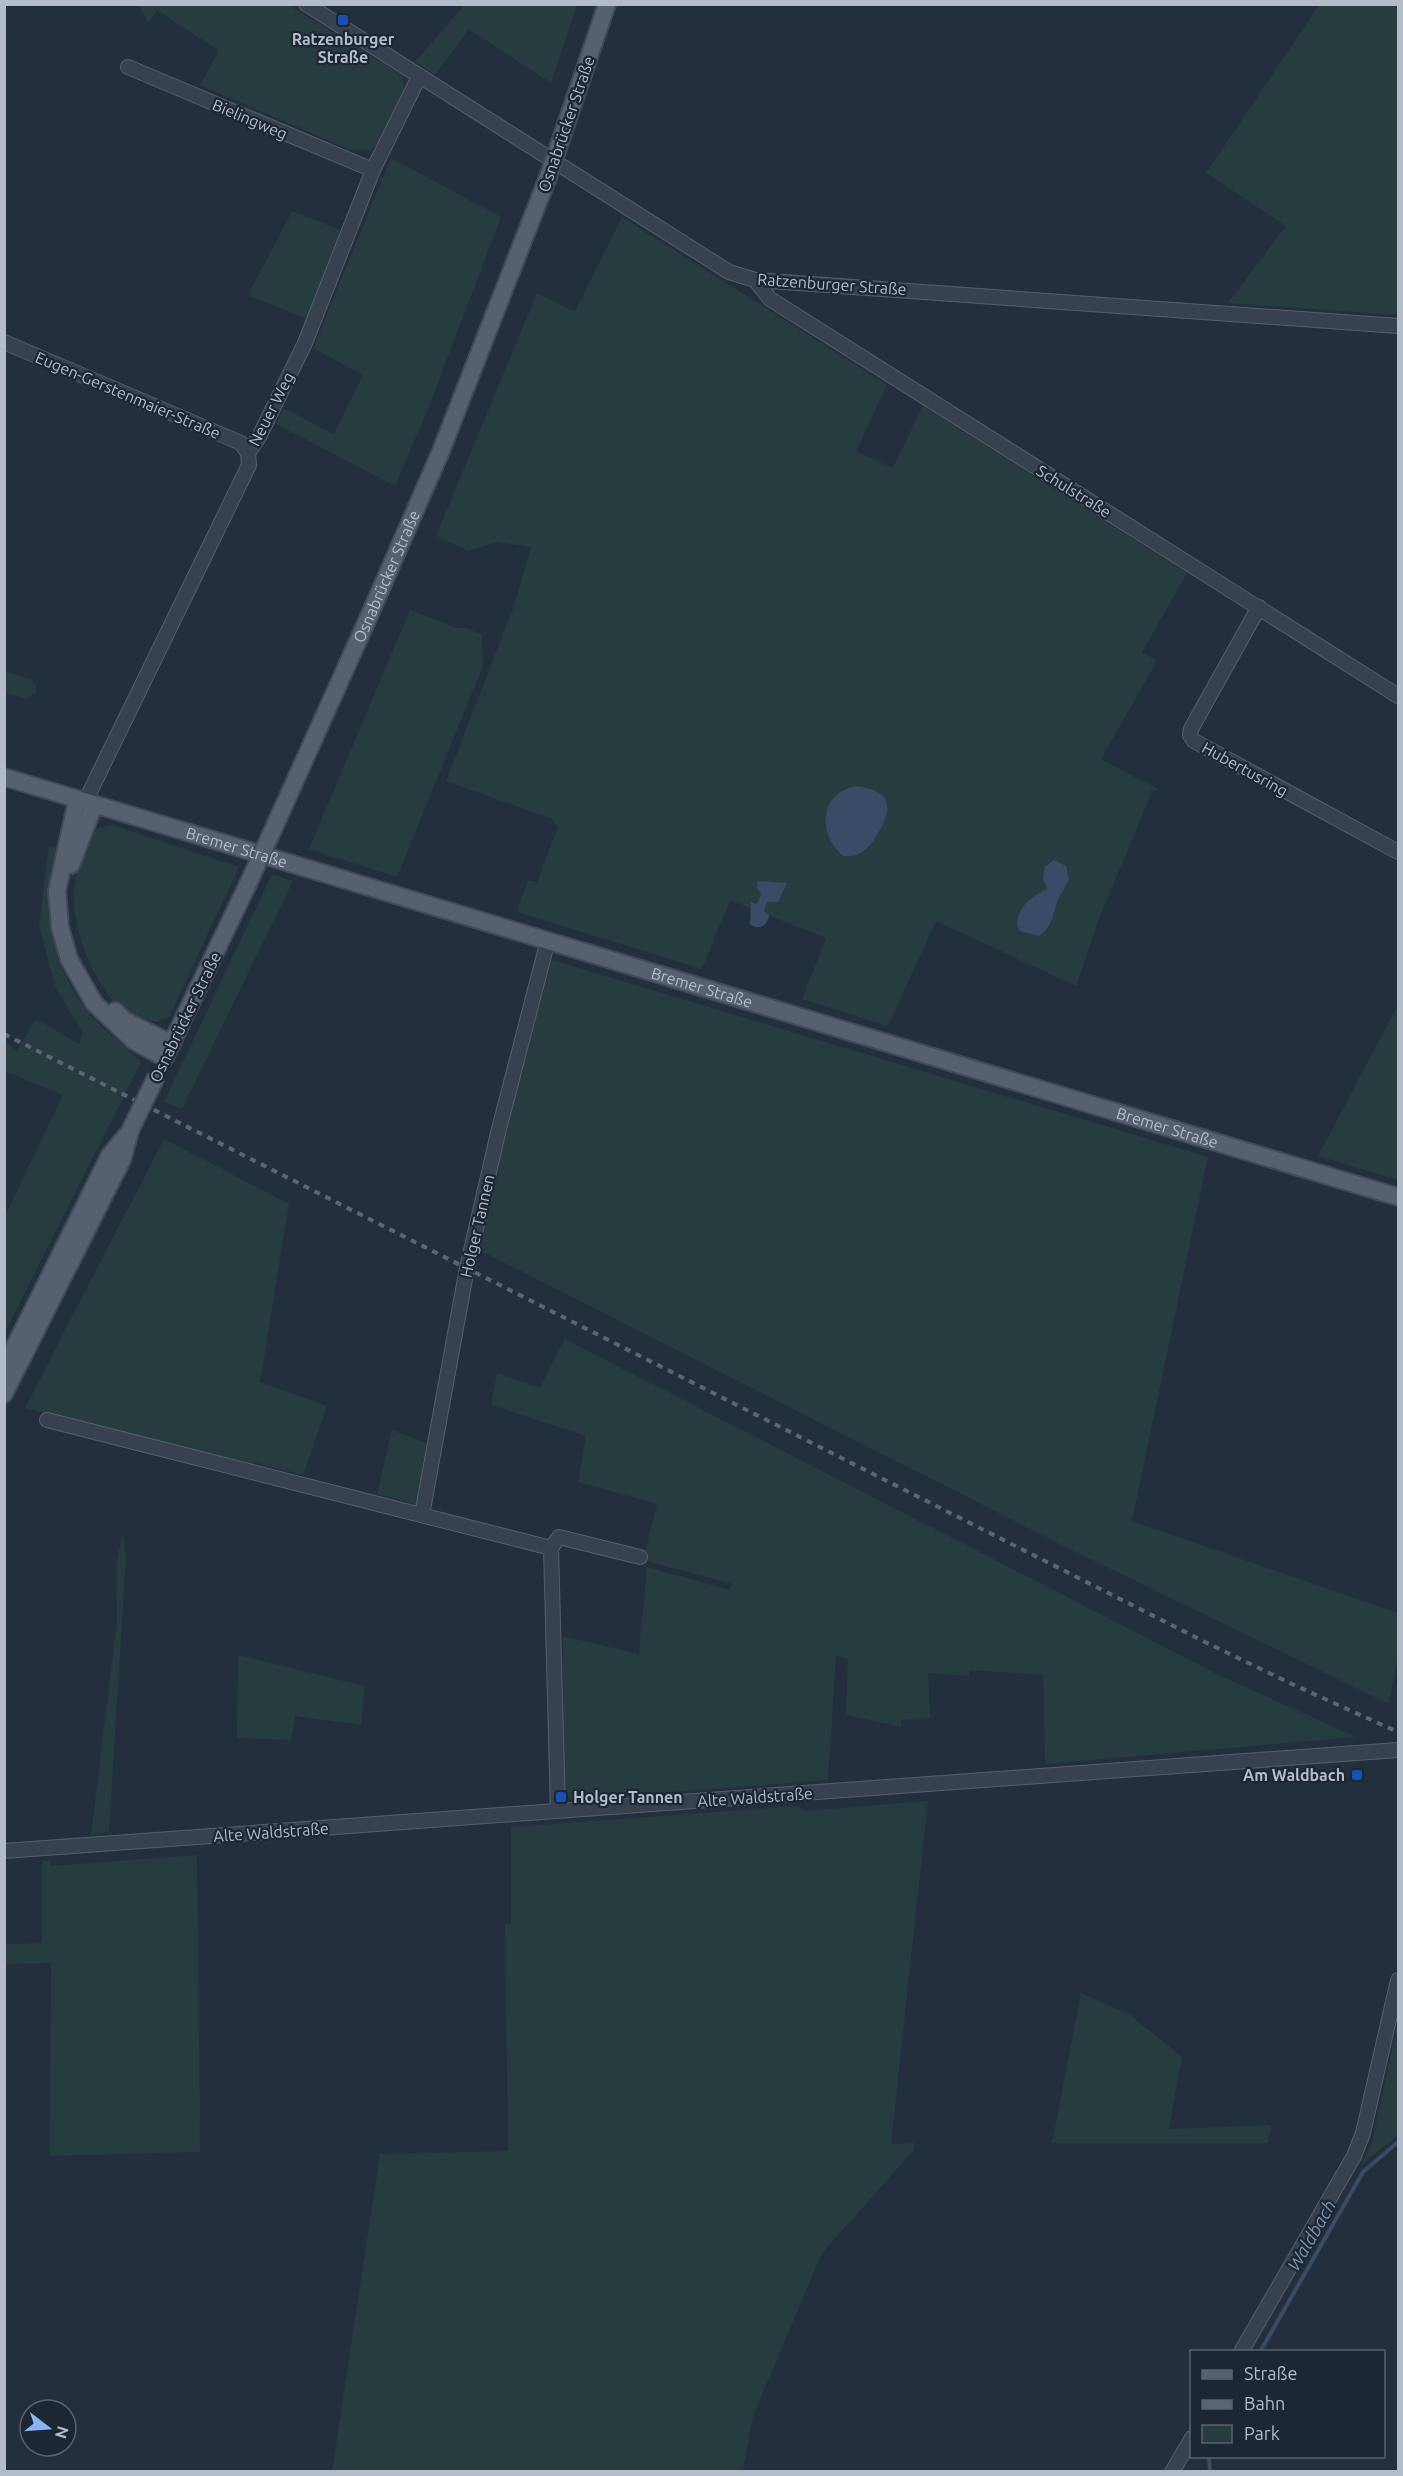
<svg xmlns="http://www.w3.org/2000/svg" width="1403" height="2476" viewBox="0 0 1403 2476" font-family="Ubuntu,sans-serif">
  <rect width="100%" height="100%" fill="#242f3e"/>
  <path fill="#263c3f" d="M465 4 577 5 551 83 469 29 435 75 415 62Z
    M139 5H288L402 75 404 91 377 144 370 150H351L200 85 219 51 157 10 148 23Z
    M1319 5H1398V311L1396 315 1228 303 1286 226 1206 173Z
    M391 158 501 217 428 409 395 486 276 424 284 408 334 434 363 375 313 348Z
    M292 211 343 231 308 319 248 295Z
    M622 217 887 385 856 451 893 468 923 406 1187 573 1142 652 1157 661 1101 759 1158 789 1152 792 1099 919 1076 986 936 921 888 1026 802 999 826 938 730 900 702 969 517 912 528 880 537 882 558 827 552 819 446 781 514 606 531 547 497 542 468 551 436 536 537 293 575 312Z
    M410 610 456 628H467L482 635 483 666 397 877 309 849Z
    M4 671 31 679 36 685V693L26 699 5 693Z
    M112 825 239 867 169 1017 157 1022C148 1020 138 1018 130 1014 97 998 70 925 74 889 76 869 87 847 96 829Z
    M49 846 56 847 48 913 59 962 73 991 91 1016 141 1062 5 1332 4 1218 63 1095 5 1071V1043L17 1050 36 1019 79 1044 83 1034 55 986 39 926Z
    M272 874 293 881 182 1109 164 1102Z
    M549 959 1208 1157 1132 1521 1398 1613V1657L1389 1704 1072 1550 477 1249Z
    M1398 1005V1180L1318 1156Z
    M164 1139 289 1204 260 1382 327 1406 303 1475 253 1462V1466L25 1408Z
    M565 1339 1221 1676 1356 1737 1045 1764 1043 1675 969 1670V1676L928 1673 930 1718 901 1720V1727L846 1715 848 1659 836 1656 828 1780 571 1800 564 1793 563 1636 639 1654 647 1567 730 1590 732 1584 643 1560 657 1504 578 1482 586 1436 491 1405 497 1373 540 1388Z
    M392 1430 428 1444 418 1505 377 1494Z
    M123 1532 126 1559 109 1831 91 1835 117 1621 116 1565Z
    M238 1655 365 1686 361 1725 295 1716 291 1740 237 1738Z
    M928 1801 891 2144 915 2143 914 2150 822 2253 753 2416 743 2471H332L380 2154 508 2151 505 1924H511V1827L797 1806 803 1811Z
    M197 1855 200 2152 50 2156 51 1963 4 1964 5 1944 42 1943V1861L51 1860V1866Z
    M1081 1993 1130 2015 1182 2057 1169 2129 1271 2125 1268 2143H1052Z
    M1398 2021V2135L1360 2166 1372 2143Z"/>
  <path fill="#394c67" d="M856 786C890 790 895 807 877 835 873 841 868 849 861 853 855 857 849 856 843 856 817 833 819 794 856 786Z
    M1054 860 1066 866 1069 880C1066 886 1062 891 1059 897 1053 912 1054 926 1039 936L1020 931 1017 925C1018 906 1031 897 1047 889L1043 879 1045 867Z
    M758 881 787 883 778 902H767L764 911 769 915C768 926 758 931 750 924L751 902 757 904 761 894 757 888Z"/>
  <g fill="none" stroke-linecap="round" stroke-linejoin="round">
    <path stroke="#394c67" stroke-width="4" d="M1260 2352 1363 2172 1398 2142
      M1209 2456 1210 2472"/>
    <defs>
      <path id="minor" d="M306 4 729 272 755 280 1398 326
        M128 67 373 170
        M755 280 770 299 1398 696
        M4 342 241 443 248 453
        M1259 607 1191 729 1190 735 1194 741 1398 852
        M85 802 249 465 248 453 259 437 305 343 373 170 419 77
        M47 1420 551 1548 559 1537 640 1557
        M422 1515 467 1268 498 1133 548 940
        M551 1548 558 1811
        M4 1851 1398 1750
        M1241 2352 1354 2156 1363 2133 1398 1980
        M1172 2472 1192 2438"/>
      <g id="major">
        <path d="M557 151 607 4"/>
        <path id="s1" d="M4 777 1398 1197"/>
        <path d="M77 800 57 891 60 927 69 959 94 1003 134 1041 165 1058"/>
        <path id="s2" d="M277 821 370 614 441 451 548 177"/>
        <path d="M71 865 94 805"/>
        <path d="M115 1011 124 1020 172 1044"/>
        <path d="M167 1053 247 886"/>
        <path d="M4 1368 110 1155 126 1136"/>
        <path d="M4 1394 122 1160 130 1131"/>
      </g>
    </defs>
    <use href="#minor" stroke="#565f6c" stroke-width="16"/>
    <use href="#major" stroke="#414a57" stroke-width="20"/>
    <use href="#minor" stroke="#38414e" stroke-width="14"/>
    <use href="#major" stroke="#56606e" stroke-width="16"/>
    <path stroke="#5a6575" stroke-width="4" stroke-dasharray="6 6" stroke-linecap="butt" d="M4 1034 1205 1642 1294 1685 1398 1732"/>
    <defs>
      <path id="major-bridge" d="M548 177 557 151
        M247 886 277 821
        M130 1131 156 1077"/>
    </defs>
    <use href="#major-bridge" stroke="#414a57" stroke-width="20" stroke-linecap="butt"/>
    <use href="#major-bridge" stroke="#56606e" stroke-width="16"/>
  </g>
  <g fill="#1a4fb4" stroke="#1d2633" stroke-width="2">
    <rect x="337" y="14" width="12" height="12" rx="3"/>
    <rect x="1351" y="1769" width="12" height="12" rx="3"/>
    <rect x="555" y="1791" width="12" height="12" rx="3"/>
  </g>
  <g text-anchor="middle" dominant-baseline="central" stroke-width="4.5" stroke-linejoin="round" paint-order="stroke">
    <g font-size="16" font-weight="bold" fill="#b4bcc9" stroke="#1d2633">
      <text x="343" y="39">Ratzenburger<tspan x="343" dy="18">Straße</tspan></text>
      <text x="1345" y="1775" text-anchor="end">Am Waldbach</text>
      <text x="573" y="1797" text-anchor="start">Holger Tannen</text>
    </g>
    <g font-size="16" fill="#b4bcc9" stroke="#1d2633">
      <text transform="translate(250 119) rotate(23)">Bielingweg</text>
      <text transform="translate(566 124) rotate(-71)">Osnabrücker Straße</text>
      <text transform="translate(832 284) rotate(4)">Ratzenburger Straße</text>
      <text transform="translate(128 395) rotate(23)">Eugen-Gerstenmaier-Straße</text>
      <text transform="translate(271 409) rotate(-63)">Neuer Weg</text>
      <text transform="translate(1074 491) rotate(32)">Schulstraße</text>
      <text stroke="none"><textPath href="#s2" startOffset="268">Osnabrücker Straße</textPath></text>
      <text transform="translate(1245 769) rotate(29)">Hubertusring</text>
      <text stroke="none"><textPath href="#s1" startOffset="243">Bremer Straße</textPath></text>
      <text stroke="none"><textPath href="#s1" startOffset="729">Bremer Straße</textPath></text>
      <text transform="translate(185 1017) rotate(-64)">Osnabrücker Straße</text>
      <text stroke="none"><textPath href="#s1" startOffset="1215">Bremer Straße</textPath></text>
      <text transform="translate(477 1226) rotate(-77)">Holger Tannen</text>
      <text transform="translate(755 1797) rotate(-4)">Alte Waldstraße</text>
      <text transform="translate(271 1832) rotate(-4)">Alte Waldstraße</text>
    </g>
    <g font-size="18" font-style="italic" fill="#7c92b1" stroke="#1d2633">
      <text transform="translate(1311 2235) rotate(-60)">Waldbach</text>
    </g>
  </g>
  <rect width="1403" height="2476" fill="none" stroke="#b4bcc9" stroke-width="12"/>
  <rect x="1190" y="2350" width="195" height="108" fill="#1d2633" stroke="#59626f" stroke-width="1.5"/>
  <rect x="1202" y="2370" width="30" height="9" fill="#56606e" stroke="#59626f" stroke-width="1.5"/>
  <text x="1244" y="2380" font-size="18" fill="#b4bcc9">Straße</text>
  <rect x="1202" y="2400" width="30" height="9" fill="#5a6575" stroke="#59626f" stroke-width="1.5"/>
  <text x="1244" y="2410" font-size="18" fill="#b4bcc9">Bahn</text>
  <rect x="1202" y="2425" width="30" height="18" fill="#263c3f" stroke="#59626f" stroke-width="1.5"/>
  <text x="1244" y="2440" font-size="18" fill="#b4bcc9">Park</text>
  <g transform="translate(48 2428) rotate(107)"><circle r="28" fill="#1d2633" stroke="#59626f" stroke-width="1.5"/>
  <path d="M0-4.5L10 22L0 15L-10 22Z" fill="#8ab4f8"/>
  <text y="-9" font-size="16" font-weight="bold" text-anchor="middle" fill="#b4bcc9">N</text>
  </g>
</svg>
